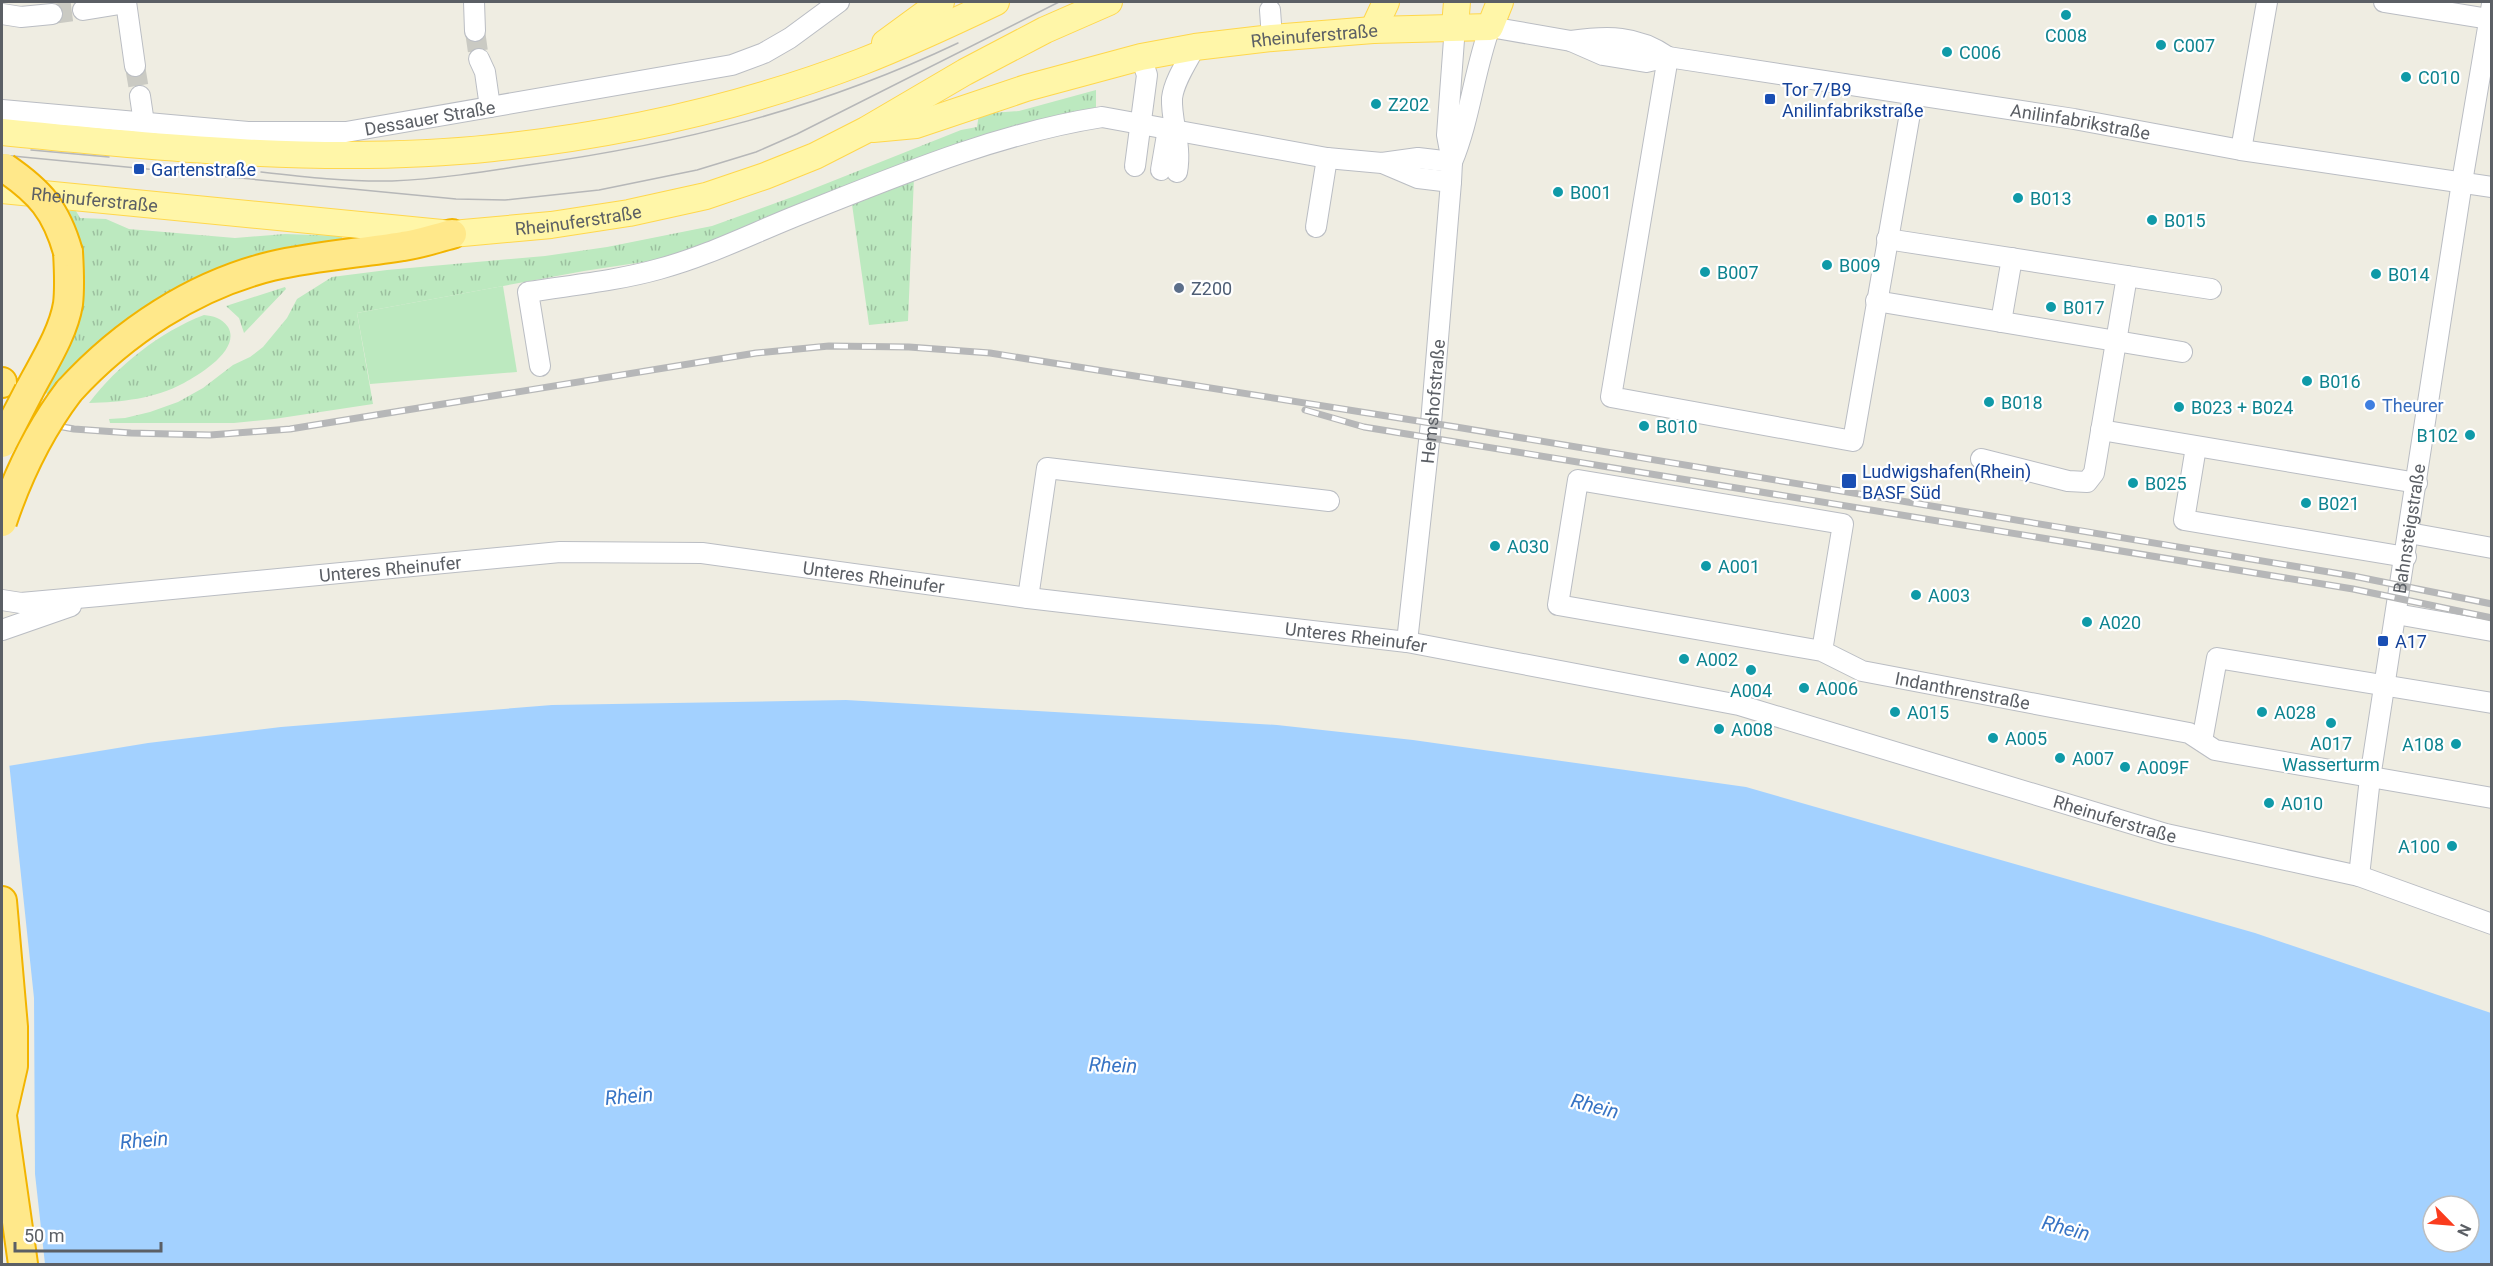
<svg xmlns="http://www.w3.org/2000/svg" width="2493" height="1266" viewBox="0 0 2493 1266" font-family="Roboto,sans-serif">
  <defs>
    <pattern id="grass-tufts" width="24" height="20" patternUnits="userSpaceOnUse" patternTransform="scale(1.5)"><rect width="24" height="20" fill="#bce9bf"/><path d="M3 7l-1-3M5 7V3M7 7l1-3M15 17l-1-3M17 17v-4M19 17l1-3" fill="none" stroke="#9cc09f"/></pattern>
  </defs>
  <rect width="100%" height="100%" fill="#efede2"/>
  <path fill="url(#grass-tufts)" d="M1096 90V107L914 177 908 321 869 325 850 190 703 245 656 260 584 271 357 313 373 404 274 419 234 423H110L109 419 125 418 150 412 178 402 203 388 233 365 250 357 263 347 287 318 297 299 332 277 387 270 545 256 607 247 712 226 795 196 961 130 977 127 979 114 1019 111Z
    M66 211H76L80 218 106 219 129 229 235 238 285 234 342 236V242L77 363 49 394 39 392 57 362Z
    M285 287 286 289 244 333 239 318 226 306Z
    M204 315C213 316 222 318 228 327 241 349 201 374 184 383 154 399 122 402 89 403 118 365 160 332 204 315Z"/>
  <path fill="#bce9bf" d="M503 286 517 372 370 384 357 313Z"/>
  <path fill="#a3d1ff" fill-rule="evenodd" d="M846 700 1277 725 1413 740 1746 787 2255 933 2491 1013V1264H2V767L148 743 281 727 552 705ZM2433 1206H2469V1242H2433Z"/>
  <path fill="#efede2" d="M9 762 34 998 35 1174 45 1264H2V763Z"/>
  <g fill="none" stroke-linecap="round" stroke-linejoin="round">
    <path stroke="#cacac3" stroke-width="20" stroke-dasharray="20 10" stroke-linecap="butt" d="M52 14 83 10
      M475 31 479 59
      M135 66 140 96"/>
    <defs>
      <g id="minor">
        <path d="M126 2 135 66"/>
        <path d="M474 2 475 31"/>
        <path d="M2384 2 2489 19"/>
        <path d="M83 10 126 3"/>
        <path d="M1270 10 1272 38"/>
        <path d="M2 14 21 17 52 14"/>
        <path d="M1571 41C1607 36 1637 35 1668 57"/>
        <path d="M1668 57 1611 397 1853 441 1913 96"/>
        <path d="M479 59 485 72 490 107"/>
        <path d="M140 96 144 123"/>
        <path id="s1" d="M2 110 248 132H346L732 65 764 53 790 38 839 2"/>
        <path d="M2241 150 2267 2"/>
        <path id="s2" d="M1452 162C1470 119 1474 71 1490 27L1571 41 1603 55 1646 62 1668 57 2074 119 2241 150 2492 187"/>
        <path d="M1385 164 1418 178 1451 182"/>
        <path d="M1135 166 1147 75 1141 57"/>
        <path d="M1161 170 1168 129"/>
        <path d="M1177 172C1182 144 1171 123 1172 98 1174 81 1187 62 1195 47"/>
        <path d="M1316 227 1327 158"/>
        <path d="M1887 239 2211 289"/>
        <path d="M1876 301 2182 352"/>
        <path d="M2001 322 2012 258"/>
        <path d="M540 366 528 292C572 285 616 281 659 269 704 257 747 236 791 218 892 178 994 134 1102 117L1327 158 1382 163 1418 158 1452 162"/>
        <path d="M2101 430 2417 483"/>
        <path d="M2196 447 2184 520 2406 557"/>
        <path d="M1981 459 2068 481 2087 482 2094 473 2127 276"/>
        <path d="M2409 533 2492 548"/>
        <path d="M1028 598 1047 468 1329 501"/>
        <path id="s3" d="M2 600 21 603 99 596 560 552 702 553 1028 598 1407 642 1739 705 2166 834 2359 876 2492 924"/>
        <path d="M2396 614 2492 631"/>
        <path d="M2 630 71 606"/>
        <path id="s4" d="M1407 642 1431 423 1451 182 1452 162 1447 135 1455 26"/>
        <path id="s5" d="M1822 651 1843 524 1578 480 1558 605 1822 651 1862 671 2189 733 2215 750 2492 798"/>
        <path d="M2202 741 2217 658 2492 703"/>
        <path id="s6" d="M2359 876 2370 778 2462 182 2492 4"/>
      </g>
      <g id="major">
        <path d="M1455 26 1457 2"/>
        <path d="M1373 30 1386 2"/>
        <path d="M885 43 941 2"/>
        <path id="s7" d="M873 129 916 125 1026 88 1141 57 1195 47 1272 38 1373 30 1490 27 1500 2"/>
        <path d="M2 132C161 148 332 165 493 148 618 135 743 107 861 62 907 44 952 23 996 2"/>
        <path id="s8" d="M2 190 452 234 551 225 629 213 706 196 765 176 815 156 866 130 965 72 1045 30 1109 2"/>
      </g>
      <path id="highway" d="M2 383V382
        M29 391C43 364 63 334 68 304 70 287 69 269 68 252
        M69 391C123 332 194 285 272 266 316 256 360 253 403 246 419 244 436 238 452 234
        M2 901 13 1027V1066L2 1114
        M2 1116 23 1264"/>
    </defs>
    <use href="#minor" stroke="#babdc3" stroke-width="22"/>
    <use href="#major" stroke="#ffd74c" stroke-width="28"/>
    <use href="#highway" stroke="#f2b400" stroke-width="32"/>
    <use href="#minor" stroke="#fff" stroke-width="20"/>
    <use href="#major" stroke="#fff6a8" stroke-width="26"/>
    <use href="#highway" stroke="#ffe88a" stroke-width="28"/>
    <path stroke="#b6b7b8" stroke-width="1.5" d="M31 150 109 157
      M2 155 456 199 505 200 599 190 697 170 756 152 797 134 1059 2
      M261 172C305 177 349 182 392 181 438 179 483 172 528 165 680 144 819 109 958 43"/>
    <defs>
      <path id="rail" d="M1305 410 1364 427 2353 589 2492 618
        M2 416 74 429 131 433 210 435 290 429 756 353 829 346 909 347 990 353 1456 427 2353 576 2492 604"/>
    </defs>
    <use href="#rail" stroke="#b6b7b8" stroke-width="7"/>
    <use href="#rail" stroke="#fff" stroke-width="4.5" stroke-dasharray="14" stroke-linecap="butt"/>
    <defs>
      <path id="highway-bridge" d="M5 168C40 192 56 210 68 252
        M2 443 29 391
        M2 522C18 474 38 432 69 391"/>
    </defs>
    <use href="#highway-bridge" stroke="#f2b400" stroke-width="32" stroke-linecap="butt"/>
    <use href="#highway-bridge" stroke="#ffe88a" stroke-width="28"/>
  </g>
  <g fill="#0f9aa8" stroke="#fff" stroke-width="2">
    <circle cx="2066" cy="15" r="6"/>
    <circle cx="2161" cy="45" r="6"/>
    <circle cx="1947" cy="52" r="6"/>
    <circle cx="2406" cy="77" r="6"/>
    <circle cx="1376" cy="104" r="6"/>
    <circle cx="1558" cy="192" r="6"/>
    <circle cx="2018" cy="198" r="6"/>
    <circle cx="2152" cy="220" r="6"/>
    <circle cx="1827" cy="265" r="6"/>
    <circle cx="1705" cy="272" r="6"/>
    <circle cx="2376" cy="274" r="6"/>
    <circle cx="2051" cy="307" r="6"/>
    <circle cx="2307" cy="381" r="6"/>
    <circle cx="1989" cy="402" r="6"/>
    <circle cx="2179" cy="407" r="6"/>
    <circle cx="1644" cy="426" r="6"/>
    <circle cx="2470" cy="435" r="6"/>
    <circle cx="2133" cy="483" r="6"/>
    <circle cx="2306" cy="503" r="6"/>
    <circle cx="1495" cy="546" r="6"/>
    <circle cx="1706" cy="566" r="6"/>
    <circle cx="1916" cy="595" r="6"/>
    <circle cx="2087" cy="622" r="6"/>
    <circle cx="1684" cy="659" r="6"/>
    <circle cx="1751" cy="670" r="6"/>
    <circle cx="1804" cy="688" r="6"/>
    <circle cx="1895" cy="712" r="6"/>
    <circle cx="2262" cy="712" r="6"/>
    <circle cx="2331" cy="723" r="6"/>
    <circle cx="1719" cy="729" r="6"/>
    <circle cx="1993" cy="738" r="6"/>
    <circle cx="2456" cy="744" r="6"/>
    <circle cx="2060" cy="758" r="6"/>
    <circle cx="2125" cy="767" r="6"/>
    <circle cx="2269" cy="803" r="6"/>
    <circle cx="2452" cy="846" r="6"/>
  </g>
  <g fill="#1a4fb4" stroke="#fff" stroke-width="2">
    <rect x="1764" y="93" width="12" height="12" rx="3"/>
    <rect x="133" y="163" width="12" height="12" rx="3"/>
    <rect x="1841" y="473" width="16" height="16" rx="3"/>
    <rect x="2377" y="635" width="12" height="12" rx="3"/>
  </g>
  <circle fill="#5c6f8a" stroke="#fff" stroke-width="2" cx="1179" cy="288" r="6"/>
  <circle fill="#3f7fe0" stroke="#fff" stroke-width="2" cx="2370" cy="405" r="6"/>
  <g text-anchor="middle" dominant-baseline="central" stroke-width="4.5" stroke-linejoin="round" paint-order="stroke">
    <g font-size="18" fill="#5b5f65" stroke="#fff">
      <text stroke="none"><textPath href="#s7" startOffset="453">Rheinuferstraße</textPath></text>
      <text stroke="none"><textPath href="#s1" startOffset="430">Dessauer Straße</textPath></text>
      <text stroke="none"><textPath href="#s2" startOffset="741">Anilinfabrikstraße</textPath></text>
      <text stroke="none"><textPath href="#s8" startOffset="93">Rheinuferstraße</textPath></text>
      <text stroke="none"><textPath href="#s8" startOffset="579">Rheinuferstraße</textPath></text>
      <text stroke="none"><textPath href="#s4" startOffset="242">Hemshofstraße</textPath></text>
      <text stroke="none"><textPath href="#s6" startOffset="351">Bahnsteigstraße</textPath></text>
      <text stroke="none"><textPath href="#s3" startOffset="390">Unteres Rheinufer</textPath></text>
      <text stroke="none"><textPath href="#s3" startOffset="876">Unteres Rheinufer</textPath></text>
      <text stroke="none"><textPath href="#s3" startOffset="1362">Unteres Rheinufer</textPath></text>
      <text stroke="none"><textPath href="#s5" startOffset="939">Indanthrenstraße</textPath></text>
      <text stroke="none"><textPath href="#s3" startOffset="2144">Rheinuferstraße</textPath></text>
    </g>
    <g font-size="18" fill="#0d838f" stroke="#fff" text-anchor="start">
      <text x="2066" y="35" text-anchor="middle">C008</text>
      <text x="2173" y="45">C007</text>
      <text x="1959" y="52">C006</text>
      <text x="2418" y="77">C010</text>
      <text x="1388" y="104">Z202</text>
      <text x="1570" y="192">B001</text>
      <text x="2030" y="198">B013</text>
      <text x="2164" y="220">B015</text>
      <text x="1839" y="265">B009</text>
      <text x="1717" y="272">B007</text>
      <text x="2388" y="274">B014</text>
      <text x="2063" y="307">B017</text>
      <text x="2319" y="381">B016</text>
      <text x="2001" y="402">B018</text>
      <text x="2191" y="407">B023 + B024</text>
      <text x="1656" y="426">B010</text>
      <text x="2458" y="435" text-anchor="end">B102</text>
      <text x="2145" y="483">B025</text>
      <text x="2318" y="503">B021</text>
      <text x="1507" y="546">A030</text>
      <text x="1718" y="566">A001</text>
      <text x="1928" y="595">A003</text>
      <text x="2099" y="622">A020</text>
      <text x="1696" y="659">A002</text>
      <text x="1816" y="688">A006</text>
      <text x="1751" y="690" text-anchor="middle">A004</text>
      <text x="1907" y="712">A015</text>
      <text x="2274" y="712">A028</text>
      <text x="1731" y="729">A008</text>
      <text x="2005" y="738">A005</text>
      <text x="2331" y="743" text-anchor="middle">A017<tspan x="2331" dy="21">Wasserturm</tspan></text>
      <text x="2444" y="744" text-anchor="end">A108</text>
      <text x="2072" y="758">A007</text>
      <text x="2137" y="767">A009F</text>
      <text x="2281" y="803">A010</text>
      <text x="2440" y="846" text-anchor="end">A100</text>
    </g>
    <g font-size="18" fill="#164399" stroke="#fff" text-anchor="start">
      <text x="1782" y="89">Tor 7/B9<tspan x="1782" dy="21">Anilinfabrikstraße</tspan></text>
      <text x="151" y="169">Gartenstraße</text>
      <text x="1862" y="471">Ludwigshafen(Rhein)<tspan x="1862" dy="21">BASF Süd</tspan></text>
      <text x="2395" y="641">A17</text>
    </g>
    <g font-size="18" fill="#4e5e75" stroke="#fff" text-anchor="start">
      <text x="1191" y="288">Z200</text>
    </g>
    <g font-size="18" fill="#366cbe" stroke="#fff" text-anchor="start">
      <text x="2382" y="405">Theurer</text>
    </g>
    <g font-size="20" font-style="italic" fill="#3774c5" stroke="#fff">
      <text transform="translate(1113 1065) rotate(2)">Rhein</text>
      <text transform="translate(629 1096) rotate(-5)">Rhein</text>
      <text transform="translate(1595 1106) rotate(15)">Rhein</text>
      <text transform="translate(144 1140) rotate(-5)">Rhein</text>
      <text transform="translate(2066 1228) rotate(15)">Rhein</text>
    </g>
  </g>
  <rect width="2493" height="1266" fill="none" stroke="#5b5f65" stroke-width="6"/>
  <g transform="translate(2451 1224) rotate(115)"><circle r="28" fill="#ffffff" stroke="#bdbfc1" stroke-width="1.5"/>
  <path d="M0-4.5L10 22L0 15L-10 22Z" fill="#fa3c1e"/>
  <text y="-9" font-size="16" font-weight="bold" text-anchor="middle" fill="#5b5f65">N</text>
  </g>
  <path d="M15 1242v9h146v-9" fill="none" stroke="#5b5f65" stroke-width="3"/>
  <text x="24" y="1242" font-size="18" fill="#5b5f65" stroke="#ffffff" stroke-width="4.5" paint-order="stroke">50 m</text>
</svg>
